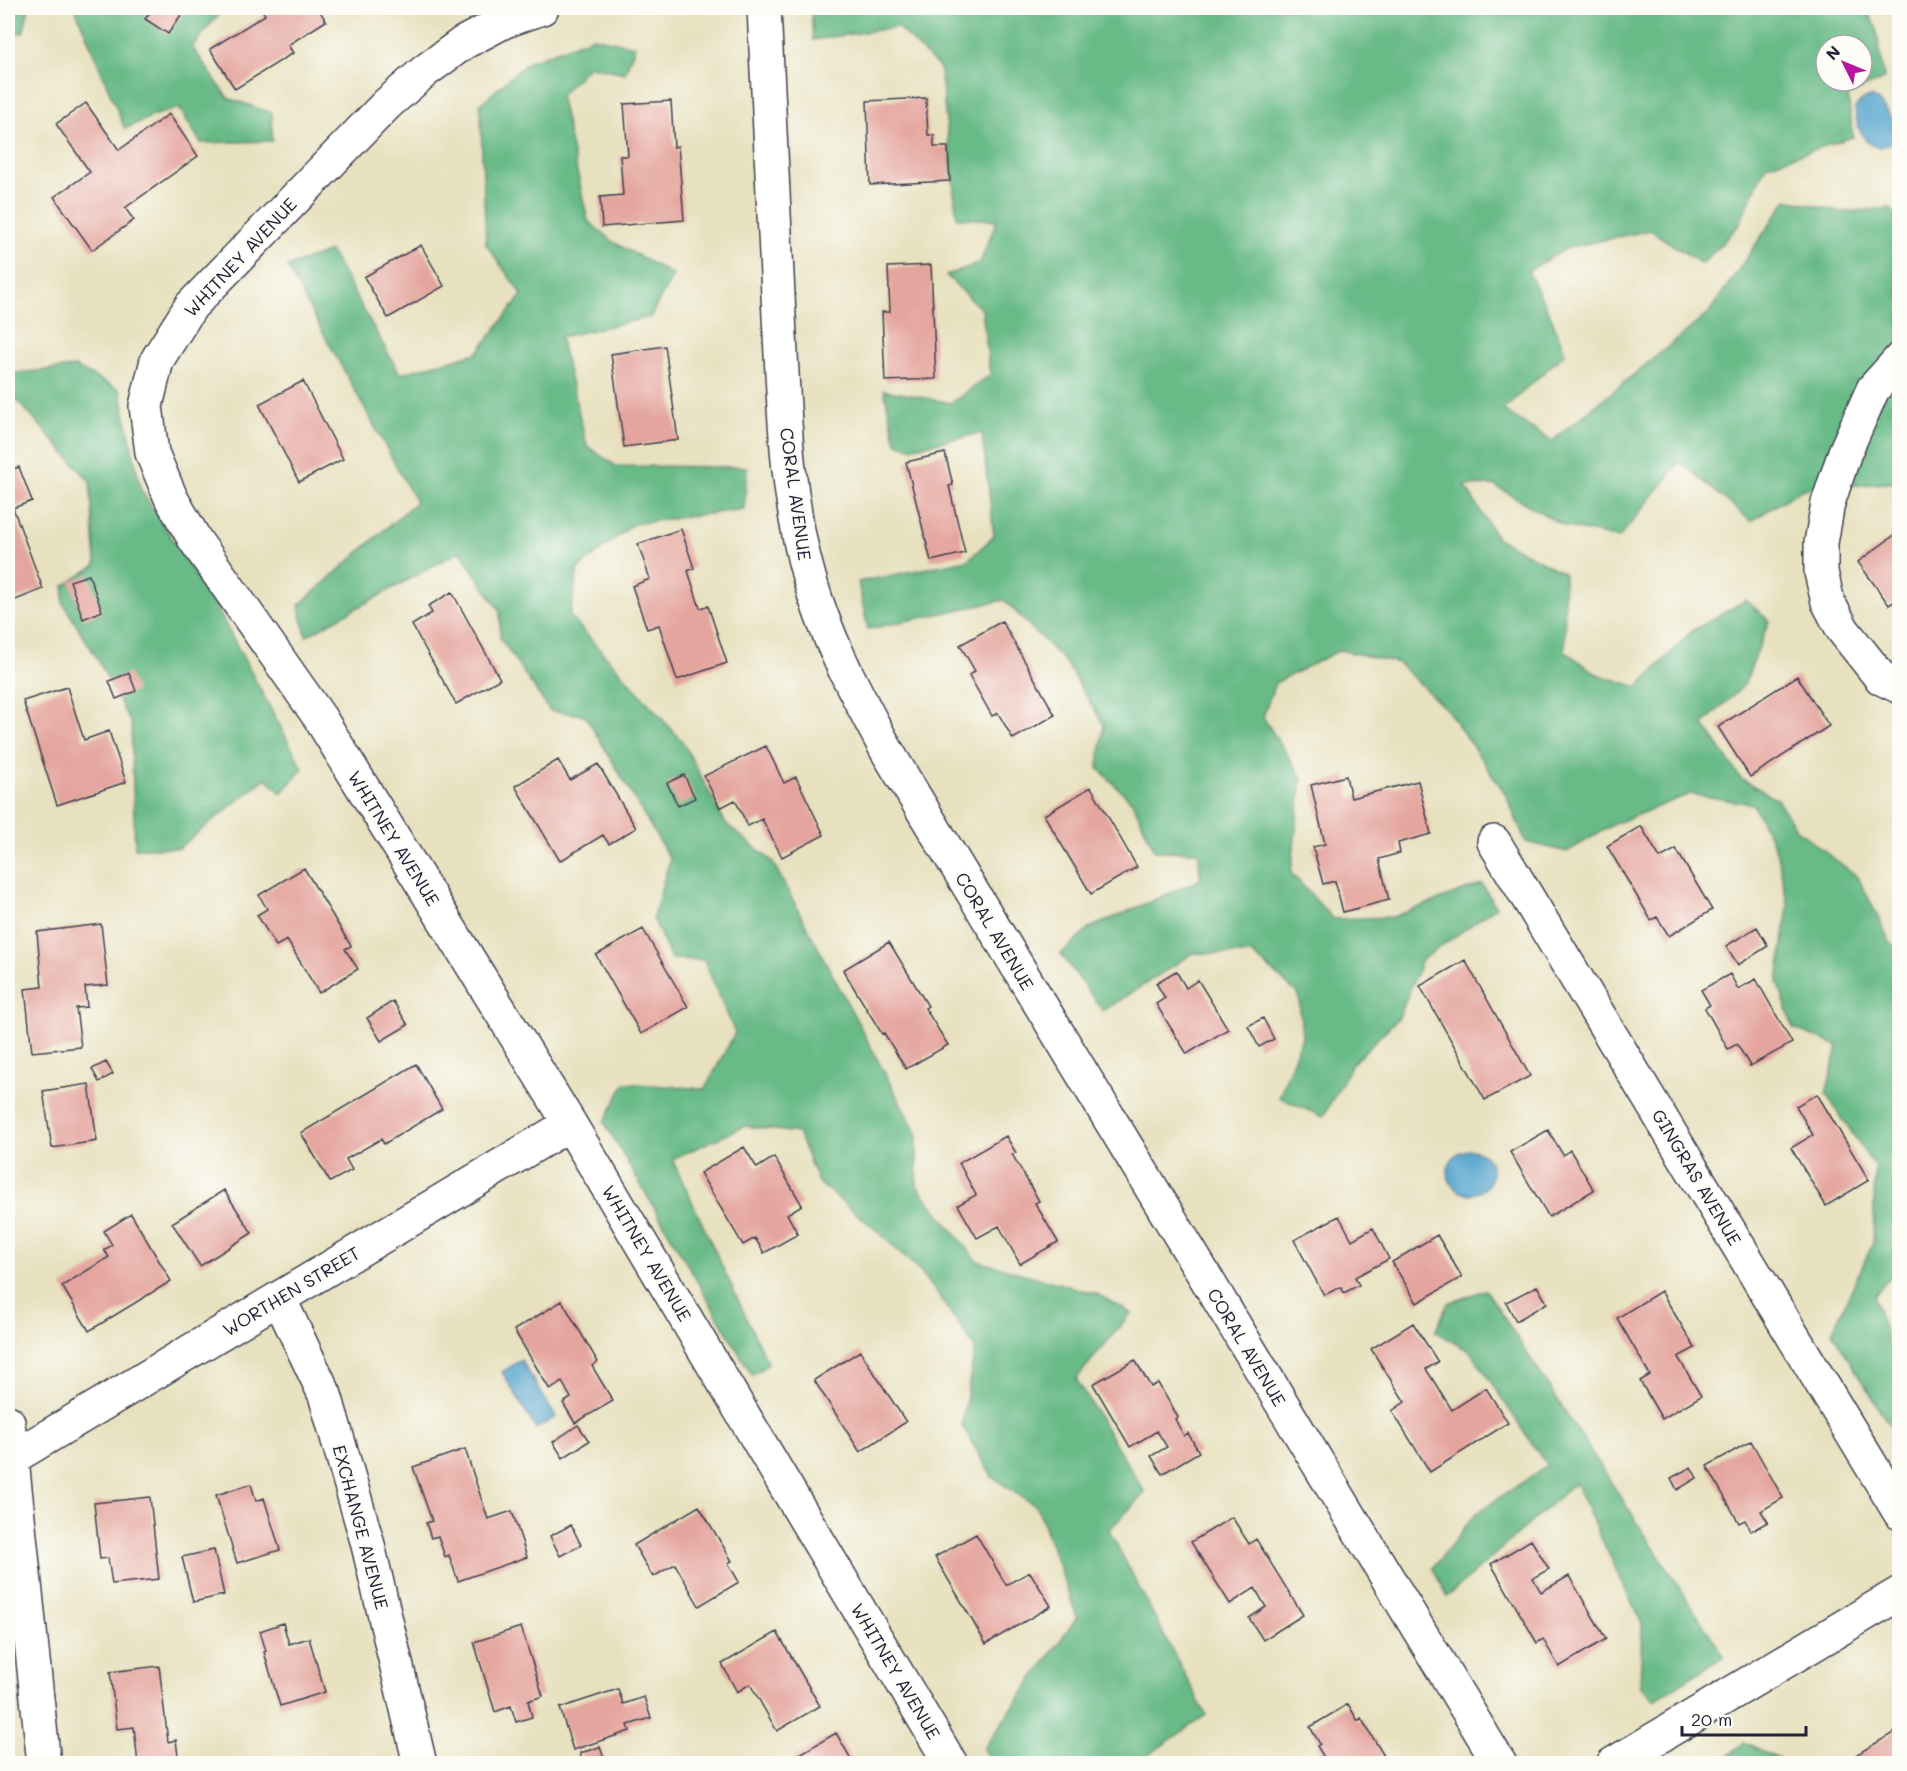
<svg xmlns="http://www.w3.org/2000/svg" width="1907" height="1771" viewBox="0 0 1907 1771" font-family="Mali,sans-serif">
  <rect width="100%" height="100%" fill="#fdfcf7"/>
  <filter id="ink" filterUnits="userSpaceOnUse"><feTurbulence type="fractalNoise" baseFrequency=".0167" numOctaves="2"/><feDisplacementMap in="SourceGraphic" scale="12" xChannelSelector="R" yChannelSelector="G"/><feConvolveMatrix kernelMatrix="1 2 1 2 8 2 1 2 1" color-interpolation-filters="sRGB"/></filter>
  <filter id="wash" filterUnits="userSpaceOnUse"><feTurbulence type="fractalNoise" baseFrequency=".008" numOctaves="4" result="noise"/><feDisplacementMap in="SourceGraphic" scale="24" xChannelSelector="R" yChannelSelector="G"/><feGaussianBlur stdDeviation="1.35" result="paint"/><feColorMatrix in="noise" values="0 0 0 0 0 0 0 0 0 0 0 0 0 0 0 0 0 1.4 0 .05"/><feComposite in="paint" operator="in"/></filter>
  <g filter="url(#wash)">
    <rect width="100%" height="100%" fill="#e7e1bf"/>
    <path fill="#68ba86" stroke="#456e60" stroke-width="1.5" fill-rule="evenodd" d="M8 8H29L23 33 8 32Z
      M75 8H224L192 47 228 98 272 113V141L201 143 179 108 155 115 125 129Z
      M811 8H1865L1876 27 1884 79 1848 95 1853 137 1766 165 1739 225 1702 264 1650 230 1567 248 1528 271 1552 319 1565 353 1503 410 1552 441 1708 314 1787 199 1842 212 1890 208 1900 219 1899 482 1802 489 1751 521 1680 462 1619 538 1564 526 1494 485 1465 486 1497 538 1564 573 1565 651 1597 674 1638 687 1692 631 1746 600 1769 621 1744 685 1703 724 1741 779 1777 799 1797 830 1858 877 1890 942 1899 949V1267L1874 1296 1889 1345 1899 1356V1441L1832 1332 1873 1243 1875 1167 1826 1094 1838 1046 1793 1028 1778 982 1788 905 1776 850 1753 804 1690 794 1614 824 1567 852 1526 842 1505 793 1448 711 1398 663 1340 650 1275 683 1263 717 1302 778 1291 873 1333 919 1393 917 1482 884 1496 907 1422 960 1399 1017 1352 1064 1323 1117 1279 1097 1302 1037 1299 995 1253 954 1193 953 1103 1011 1061 954 1090 928 1200 880 1199 852 1155 851 1133 803 1098 768 1104 725 1065 662 1004 600 868 629 858 582 968 560 994 536 982 433 910 448 896 442 884 390 951 403 990 375 982 310 946 275 980 263 997 220 957 218 940 68 897 27 813 40ZM1826 45H1862V81H1826Z
      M593 37 635 46 625 73 589 66 560 95 588 221 615 243 673 275 650 317 560 337 587 446 616 466 747 467 744 509 633 524 578 569 570 616 682 741 726 824 772 861 917 1134V1186L977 1261 1097 1294 1131 1313 1076 1379 1145 1493 1109 1530 1206 1715 1137 1763H991L983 1749 1077 1617 1037 1507 992 1477 962 1425 975 1347 922 1273 874 1228 818 1182 798 1133 745 1126 672 1159 768 1364 752 1375 604 1122 625 1083 705 1089 735 1033 704 960 671 959 653 918 670 859 585 715 550 711 500 638V611L460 551 306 636 299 605 416 502 287 267 330 251 400 374 477 353 522 295 486 244 480 104 528 62Z
      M75 367 120 390 141 490 215 605 303 769 281 793 266 778 179 848H135L131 724 97 658 63 603 64 586 96 565 90 481 8 390V374Z
      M1486 1290 1724 1656 1655 1700 1640 1686 1642 1624 1575 1483 1447 1597 1433 1568 1475 1514 1547 1466 1471 1352 1435 1332 1448 1303Z
      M1743 1743 1787 1763H1723Z"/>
    <path fill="#53a4cd" stroke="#3a6384" stroke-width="1.5" d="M1871 97C1886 105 1896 122 1895 139 1871 162 1856 131 1855 108L1864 99Z
      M1448 1172a22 22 0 1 1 44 0a22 22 0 1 1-44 0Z
      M521 1360 556 1417 536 1429 502 1372Z"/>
    <g id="blocks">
      <path fill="#e4a59e" d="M153 8H183L185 9 168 34 145 19Z
        M261 8H318L326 21 288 45 293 53 235 89 210 49 265 15Z
        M926 98 928 135H934V147H948L950 181 870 185 867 101Z
        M671 101 674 147 678 146 684 220 602 227 600 197 623 195 620 156H628L624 104Z
        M86 103 119 150 169 114 198 156 125 208 134 220 92 250 54 197 90 172 56 124Z
        M421 245 444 286 388 318 364 277Z
        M931 265 936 379 885 381 882 312H890L888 267Z
        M665 346 678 440 624 447 611 354Z
        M303 381 343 459 299 482 259 404Z
        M945 453 953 485 949 486 965 553 931 561 906 462Z
        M19 467 32 501 13 508 43 589 8 603V471Z
        M681 529 694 568 688 571 700 608 708 606 727 663 677 680 659 625 647 629 632 586 650 579 638 544Z
        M1900 531V598L1889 605 1858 562Z
        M89 575 102 611 83 619 70 581Z
        M452 592 500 679 456 704 412 625 432 613 428 606Z
        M1002 621 1055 715 1013 739 998 713 992 716 969 675 975 671 960 645Z
        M129 673 136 691 116 699 109 681Z
        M1797 676 1829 726 1750 777 1718 727Z
        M67 687 84 740 109 731 126 782 57 805 23 701Z
        M766 746 784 783 796 777 824 835 782 857 762 819 748 826 735 800 720 808 704 776Z
        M558 760 570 780 598 764 636 828 609 844 603 835 560 861 515 786Z
        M684 775 695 798 678 806 667 783Z
        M1346 776 1351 798 1418 781 1431 834 1398 843 1400 853 1379 859 1389 900 1343 912 1335 881 1323 884 1313 847 1325 844 1311 785Z
        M1091 787 1137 867 1091 894 1044 815Z
        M1641 826 1660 858 1676 849 1712 910 1669 936 1657 917 1651 920 1607 846Z
        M304 868 351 946 345 949 358 969 319 993 287 940 276 946 257 915 267 909 259 895Z
        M101 924 108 985 85 987 87 1007 76 1008 81 1047 32 1052 25 989 42 987 37 932Z
        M1757 927 1768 946 1738 965 1726 946Z
        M643 929 688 1007 641 1034 596 955Z
        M889 942 928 1006 925 1008 948 1045 906 1069 884 1033 882 1034 843 970Z
        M1465 960 1530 1076 1485 1100 1420 986Z
        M1176 971 1186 988 1198 980 1228 1029 1187 1054 1156 1004 1165 998 1156 983Z
        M1730 974 1738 989 1756 979 1792 1043 1750 1066 1737 1044 1728 1049 1705 1008 1710 1005 1701 990Z
        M393 1001 408 1025 381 1041 367 1018Z
        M1263 1018 1274 1039 1259 1047 1248 1026Z
        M106 1062 113 1074 99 1082 92 1069Z
        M416 1064 442 1109 384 1144 381 1139 346 1159 352 1170 330 1182 301 1133Z
        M89 1084 97 1141 52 1148 43 1091Z
        M1817 1094 1869 1180 1826 1206 1791 1148 1813 1135 1796 1106Z
        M1548 1130 1563 1155 1570 1150 1594 1190 1549 1217 1510 1152Z
        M1006 1136 1016 1153 1012 1154 1039 1201 1035 1203 1058 1242 1020 1264 999 1226 977 1238 958 1205 976 1195 959 1163Z
        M744 1147 757 1168 774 1157 802 1205 787 1214 798 1234 764 1253 755 1238 743 1245 700 1173Z
        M224 1190 252 1233 200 1266 172 1223Z
        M131 1214 171 1281 89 1331 62 1286 109 1257 104 1250 112 1245 104 1231Z
        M1339 1216 1352 1240 1373 1228 1389 1259 1355 1277 1359 1285 1344 1293 1341 1287 1324 1295 1294 1240Z
        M1437 1235 1462 1277 1417 1303 1392 1262Z
        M1537 1286 1547 1303 1516 1321 1506 1302Z
        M1661 1291 1695 1348 1678 1357 1701 1396 1662 1419 1640 1381 1650 1375 1617 1318Z
        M562 1301 598 1362 592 1366 613 1401 575 1423 563 1403 571 1398 562 1382 550 1390 514 1330Z
        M1413 1323 1438 1362 1426 1369 1452 1410 1486 1388 1508 1423 1430 1472 1392 1411 1405 1402 1371 1349Z
        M860 1351 906 1422 860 1452 814 1380Z
        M1135 1360 1151 1387 1158 1383 1178 1417 1175 1419 1184 1436 1188 1433 1199 1452 1162 1474 1151 1456 1167 1447 1157 1431 1130 1447 1093 1384Z
        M578 1425 589 1441 563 1458 553 1442Z
        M1751 1441 1783 1498 1761 1511 1768 1522 1751 1531 1745 1520 1739 1523 1707 1466Z
        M465 1449 488 1519 512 1511 527 1557 458 1581 449 1555 445 1557 438 1536 431 1538 426 1523 432 1521 413 1467Z
        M1691 1467 1697 1478 1677 1490 1671 1478Z
        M251 1484 256 1501 264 1498 280 1550 237 1563 216 1495Z
        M150 1497 159 1579 112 1584 108 1558 100 1559 94 1503Z
        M699 1506 732 1561 728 1563 739 1582 699 1606 675 1564 653 1577 634 1545Z
        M1232 1517 1249 1544 1256 1539 1303 1615 1263 1640 1249 1618 1266 1607 1255 1588 1230 1604 1191 1542Z
        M571 1525 581 1545 560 1556 550 1536Z
        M976 1534 1006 1585 1030 1572 1051 1606 986 1644 935 1557Z
        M1531 1540 1549 1569 1533 1578 1541 1592 1569 1576 1606 1639 1559 1667 1543 1639 1537 1643 1491 1564Z
        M214 1550 224 1595 193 1602 182 1557Z
        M283 1623 289 1644 309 1638 325 1692 280 1706 264 1652 266 1651 260 1631Z
        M521 1627 543 1696 528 1701 532 1717 516 1722 511 1706 495 1712 474 1642Z
        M777 1632 820 1706 777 1731 750 1684 737 1692 722 1664Z
        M159 1666 168 1742 176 1740 179 1764H138L134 1727 117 1729 110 1672Z
        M618 1689 623 1704 644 1697 651 1718 628 1725 630 1731 573 1750 560 1708Z
        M1348 1704 1358 1721 1361 1718 1389 1764H1328L1317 1746 1320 1744 1310 1727Z
        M1900 1729V1764H1849L1847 1760Z
        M836 1733 854 1764H796L793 1758Z
        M600 1747 606 1764H583L580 1753Z
        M325 1758 327 1764H307V1763Z"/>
    </g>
  </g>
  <g filter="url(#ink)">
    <use href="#blocks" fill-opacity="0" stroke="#403f4f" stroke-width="1.5"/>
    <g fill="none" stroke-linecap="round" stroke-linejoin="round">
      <defs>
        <path id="minor" d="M542 8 505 21 463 43 425 71 387 104 191 306 157 360 146 406 152 453 171 498 195 540 320 718 570 1124 951 1764
          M764 8C769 110 774 213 779 316 784 403 785 493 809 577 826 639 857 695 887 751L1500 1764
          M1900 359 1873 389 1845 452 1828 503 1821 543V572L1828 602 1843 630 1881 678 1900 687
          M1494 842 1900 1513
          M279 1298 325 1395 367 1541 420 1764
          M8 1422 44 1764
          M12 1458 570 1124
          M1613 1764 1900 1593"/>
      </defs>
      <use href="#minor" stroke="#403f4f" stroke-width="36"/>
      <use href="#minor" stroke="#fff" stroke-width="33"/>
    </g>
  </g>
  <g text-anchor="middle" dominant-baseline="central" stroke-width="6" stroke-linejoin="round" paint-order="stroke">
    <g font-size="18" fill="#22223b" stroke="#fdfcf7">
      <text transform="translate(240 257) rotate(-47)">WHITNEY AVENUE</text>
      <text transform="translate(796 494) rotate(82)">CORAL AVENUE</text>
      <text transform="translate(394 838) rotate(58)">WHITNEY AVENUE</text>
      <text transform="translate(995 931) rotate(59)">CORAL AVENUE</text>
      <text transform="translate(1697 1177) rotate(59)">GINGRAS AVENUE</text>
      <text transform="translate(647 1253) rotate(59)">WHITNEY AVENUE</text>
      <text transform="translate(291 1291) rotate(-31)">WORTHEN STREET</text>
      <text transform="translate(1247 1347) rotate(59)">CORAL AVENUE</text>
      <text transform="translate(361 1527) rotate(75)">EXCHANGE AVENUE</text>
      <text transform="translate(896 1671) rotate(59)">WHITNEY AVENUE</text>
    </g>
  </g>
  <rect width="1907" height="1771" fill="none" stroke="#fdfcf7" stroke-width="30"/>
  <g transform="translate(1844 63) rotate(313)"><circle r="28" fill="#fdfcf7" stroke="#a5a5ac" stroke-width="1.5"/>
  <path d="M0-4.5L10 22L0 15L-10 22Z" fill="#b5179e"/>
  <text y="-9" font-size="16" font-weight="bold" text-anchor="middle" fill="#22223b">N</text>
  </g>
  <path d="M1682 1726v9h124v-9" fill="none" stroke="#22223b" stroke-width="3"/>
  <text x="1691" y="1726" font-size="18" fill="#22223b" stroke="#fdfcf7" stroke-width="4.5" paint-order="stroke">20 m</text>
</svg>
